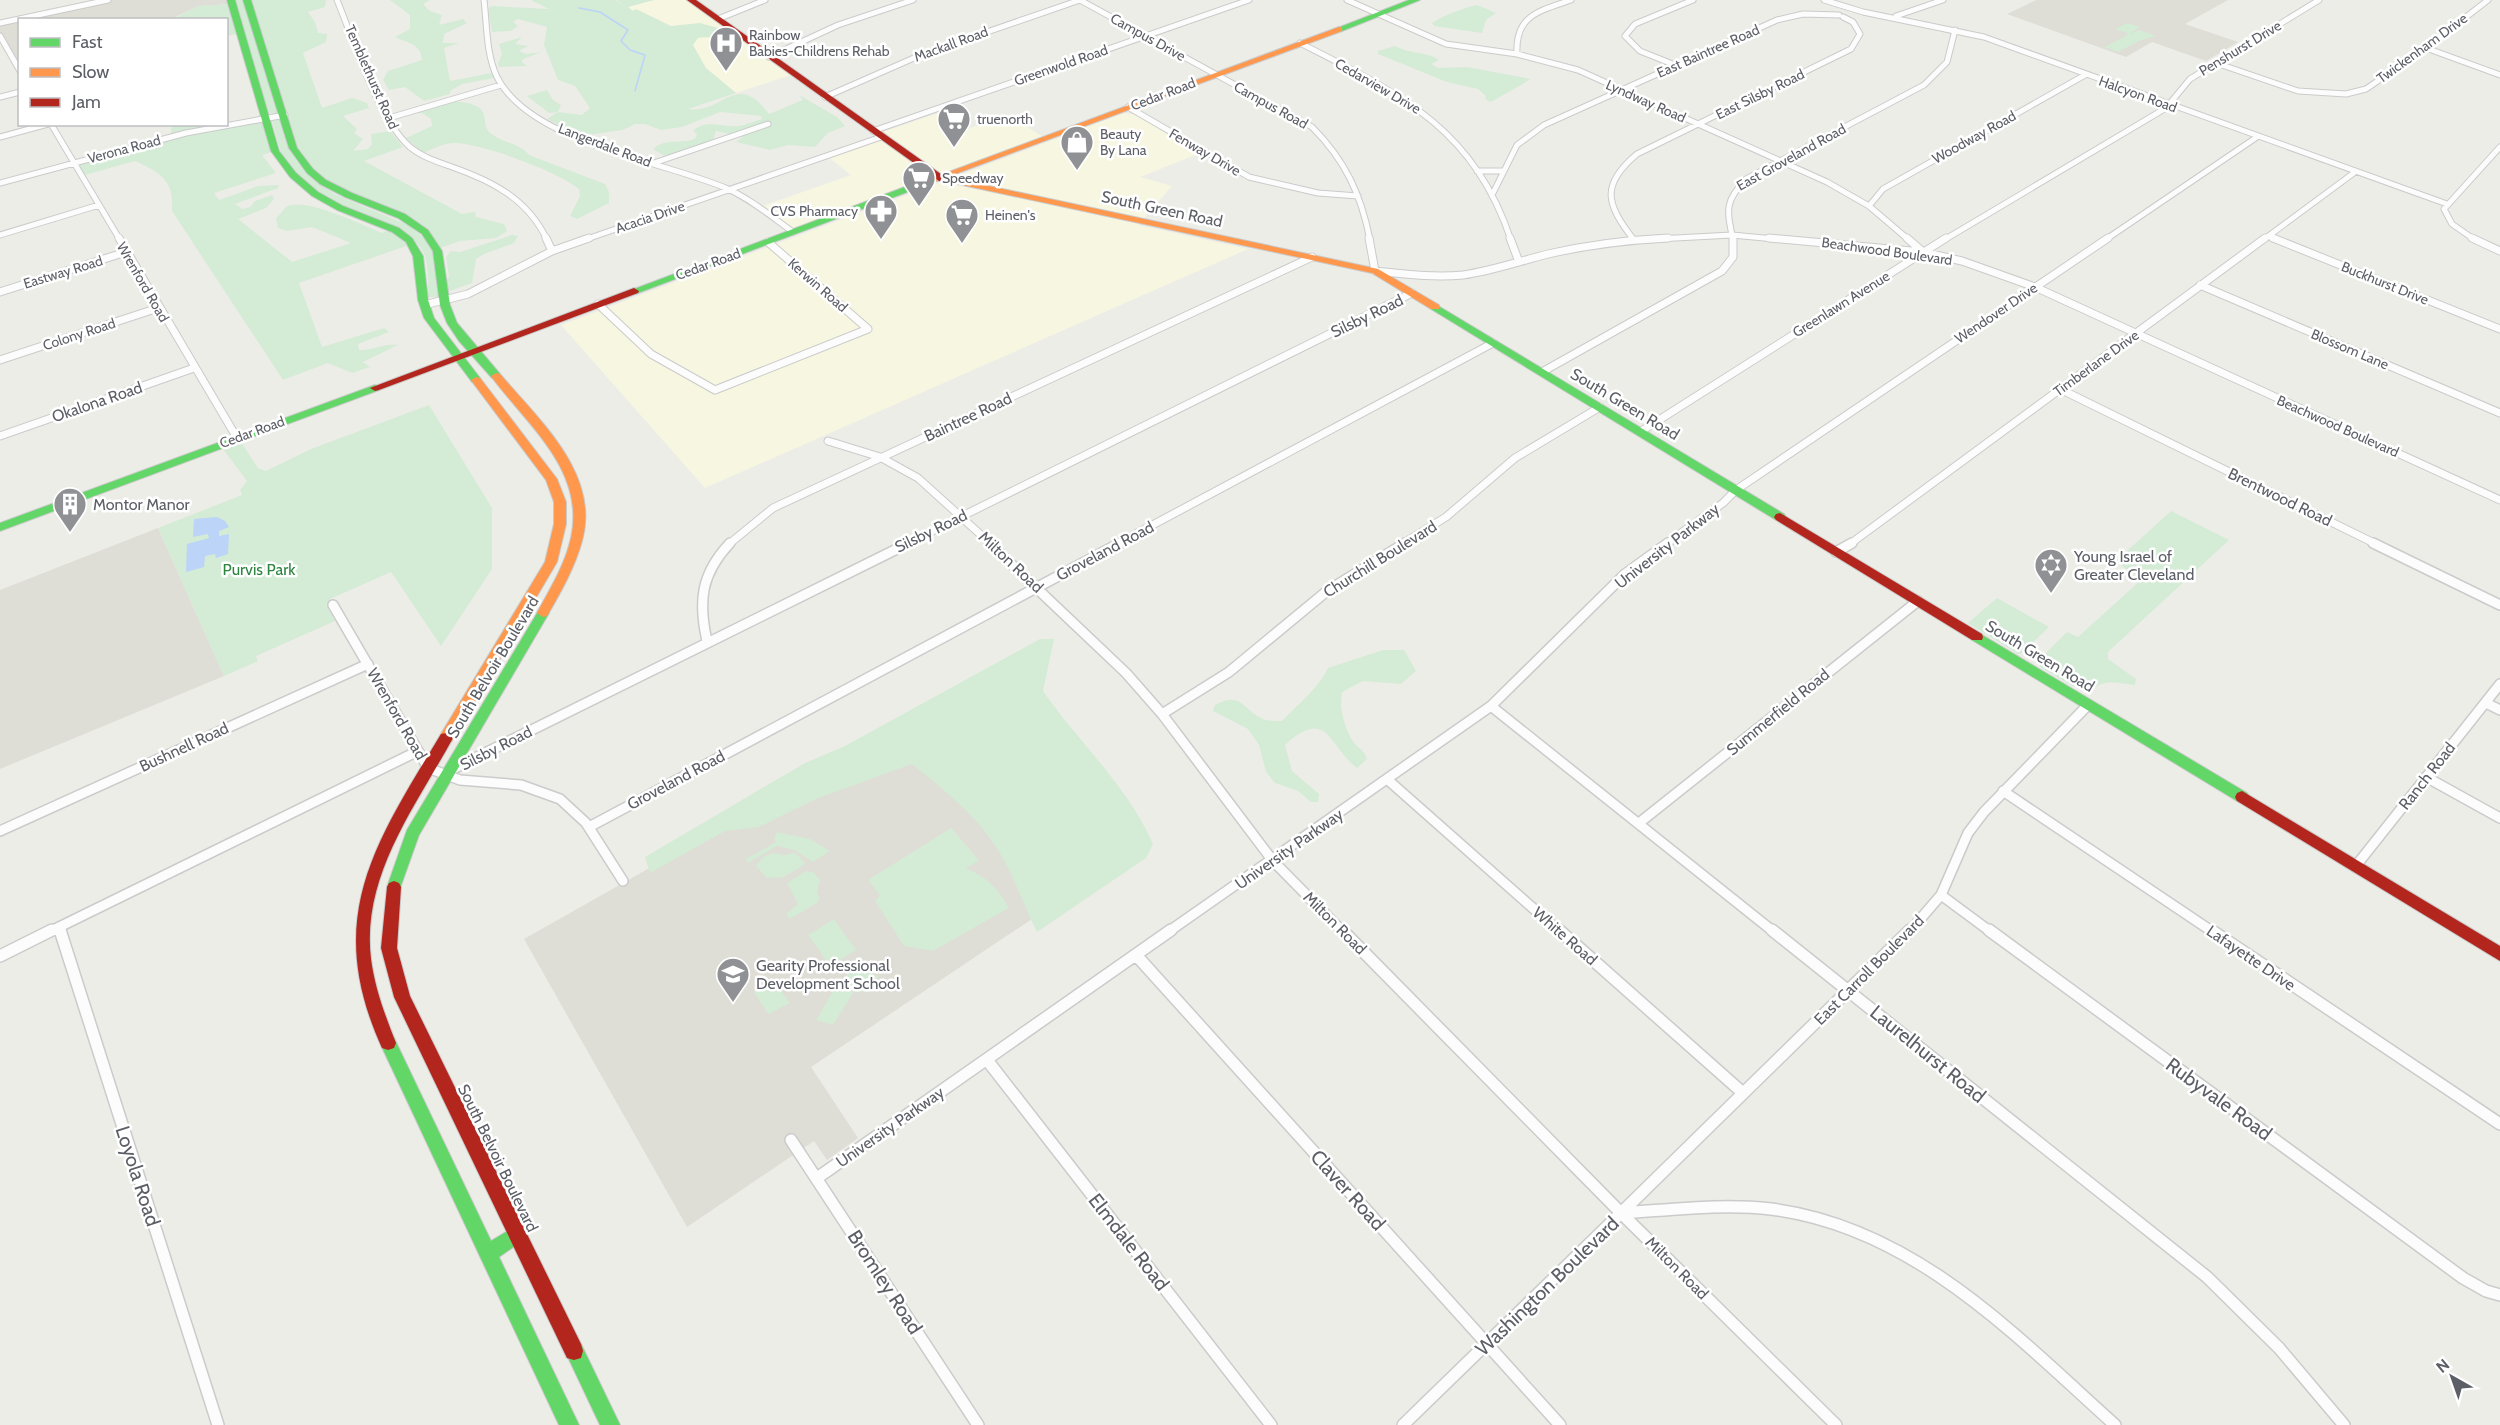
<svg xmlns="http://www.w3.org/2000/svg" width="2500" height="1425" viewBox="0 0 2500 1425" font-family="Cabin,sans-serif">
  <rect width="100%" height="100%" fill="#edede8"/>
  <path fill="#f7f6e1" d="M654 0H691L794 74 736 93 628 7Z
    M941 112 967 129 1008 115 1045 138 793 232 760 207 851 175 827 156 880 137 877 134Z
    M1124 113 1137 115 1198 154 1140 177 1172 186 1138 225 1248 249 705 488 561 325Z"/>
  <path fill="#deddd6" d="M108 0H231L232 4 199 6 171 19 20 20 19 71 0 36V23Z
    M2036 0H2228L2185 24 2238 42 2206 61 2152 42 2126 57 2007 14Z
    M158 528 224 676 0 769V590Z
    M1001 669 1141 846 811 1067 858 1138 827 1160 814 1141 687 1227 524 939Z"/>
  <path fill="#d4ebd6" d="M234 0H244L279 114 269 113Z
    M247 0H326L325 7 308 12 315 22 318 33 327 34 326 42 303 53 322 108 352 98 367 103 369 108 343 116 357 129 354 133 363 139 353 151 368 149 372 144 371 134 390 131 403 147 364 161 462 214 475 212 476 217 504 224 507 231 496 238 460 241 437 249 425 232 396 215 355 199 301 163Z
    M390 0H430L423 4 430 11 442 15 439 25 463 19 467 23 444 34 443 43H459L444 48 450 81 492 73 494 78 462 84 450 91V94L424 101 405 87 389 90 383 80 388 71 422 60C421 43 407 43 395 37L410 29V15Z
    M531 0H615L623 5 617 0H654L628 7 633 11 636 9 671 26 700 23 718 28 733 38C720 41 711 35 698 38L693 45 706 68 736 93 688 109C723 115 736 69 769 114L803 100 799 95 837 117 845 126 828 133 815 147 788 145 770 150 736 142 743 137 716 131 713 140 665 156 653 149C665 138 681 144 695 139L697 134 693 131C705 118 724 128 739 126 746 125 755 121 762 119L761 116 720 112 682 127 661 130 645 124H635L623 130 580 136 547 119 558 112 582 115 590 108 575 86 558 80 544 45 547 27 518 19 513 22 518 26 511 31 492 32 488 9 491 6 549 9Z
    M232 4 241 33 227 36 226 20H171L199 6Z
    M1477 5 1496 13 1486 20 1482 33 1434 26 1432 23C1445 15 1462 8 1477 5Z
    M2128 23 2140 27 2129 34 2140 30 2156 36 2139 41 2118 52 2104 47 2126 36 2127 33 2115 29Z
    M522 37 515 44 528 46 519 51 526 54 541 52 523 59 522 62 527 66 499 67 498 63 502 54 499 44Z
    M1395 46C1412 55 1427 51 1439 60L1431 64 1438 68 1467 67 1531 79 1491 102 1486 100 1485 95 1478 89 1447 82 1378 54V51Z
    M547 90 553 100 561 105 558 112 549 113 527 96Z
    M452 101C501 105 475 123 493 135 505 144 518 142 529 155L605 184 609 192V203L577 219 570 216 580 196 579 189C559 172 481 143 454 143 444 143 433 149 423 153L406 138 432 126 431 119 424 114 414 112Z
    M265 118 275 151 262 155 276 173 214 193 219 200 258 186 279 185 278 188 235 204 243 209 250 207 255 201 272 195 274 199 266 208 238 219 292 262 351 243 312 227 287 231 278 228 276 218C280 215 283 210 286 207 304 196 362 225 382 233L392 229 412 244 299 283 322 347 384 328 389 332 358 344 359 350C373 350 385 343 398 345L363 362 370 367 352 373 328 363 283 380 172 211C174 180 161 173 135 161L81 176 73 163 170 137 172 125H208L209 128Z
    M281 119 296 160 312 179 334 194 408 225 428 241 437 256 438 297H428C428 284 429 269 425 256 410 214 319 212 292 173 281 158 277 138 272 121Z
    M512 235 518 236 514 243 484 254 476 259 472 283 450 291 444 285 449 276 446 257 451 251 460 252Z
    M429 405 492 508V569L441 646 391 572 330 599 326 605 335 621 256 656 258 661 224 676 158 528 242 495 240 490 247 481 223 449 241 442 258 468 266 471 311 449Z
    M2171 511 2229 540 2108 652V659L2136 679 2135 685C2119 683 2105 679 2092 689L2078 681 2076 685 2072 686 2040 667 2042 657 2067 632 2078 637 2142 579 2123 567 2117 560Z
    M1997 598 2049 627 2026 649 2029 651 2018 654 1968 623Z
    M1040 639H1054L1043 691C1079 743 1127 785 1153 844L1146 858 1037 932C1022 902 1011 868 992 841 973 813 938 785 912 764L816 799 759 827 725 831 650 873 645 857 805 763 845 746Z
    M1383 650H1404L1416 671 1401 684 1363 681 1342 692C1339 708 1344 726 1352 740 1357 748 1364 749 1367 759L1357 768C1328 746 1328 706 1285 745L1292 771 1319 794 1318 802H1311L1298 791 1275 783 1266 772 1259 745 1248 729 1213 711 1215 705C1243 691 1241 709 1263 719 1268 721 1276 721 1282 721 1298 704 1318 689 1328 668Z
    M951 828 979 860 966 869C986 875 999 890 1009 908L933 951 904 946 875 901 880 895 868 880Z
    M777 832 810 839 830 851 813 862 794 850 777 846 748 863 746 859 776 842 774 839Z
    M773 853 784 855 795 853 805 862 804 865 784 877 767 878 756 866 763 857Z
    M806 871 813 872 820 880 817 892 820 898 817 903 790 919 786 914 798 904 787 883Z
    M834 919 856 950 830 966 808 935Z
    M851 968 879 976 868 993 855 990 833 1025 816 1020 836 986 840 985Z
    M777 985 790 1003 768 1014 754 992 758 988Z"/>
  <path fill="#bbd4f8" d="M217 517 225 521 229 527 219 531V536L229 534 228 554 216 558 215 554 205 556 204 567 186 572 187 544 209 538 208 534 193 537 194 519Z"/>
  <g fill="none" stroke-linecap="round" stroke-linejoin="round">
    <path stroke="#bbd4f8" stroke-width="1.5" d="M579 8 600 12 628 30 621 41 630 50 645 55 635 91"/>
    <defs>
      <path id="street-far3" d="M337 0C354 41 378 119 410 147 422 157 438 162 452 167 492 181 528 199 547 240
        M484 0C487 25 486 54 497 77 530 143 664 161 728 189 752 200 772 217 793 232
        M1080 0 1312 127C1345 160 1361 194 1370 240
        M1347 0 1446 44 1517 54 1578 70 1827 182 1869 206 1909 240
        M1824 0 1863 12 1984 37 2447 204
        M1896 16 1943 0
        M718 19 765 0
        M0 23 108 0
        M0 36 20 71
        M1300 43C1400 94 1473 127 1511 240
        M2426 48 2500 75
        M1517 54C1515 15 1539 11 1571 0
        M769 57 838 25 913 0
        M2216 63 2298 91 2346 94 2366 89 2426 48 2488 0
        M1675 65 1640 51 1625 36 1635 24 1693 0
        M0 97 20 92
        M825 97 923 54 1080 0
        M1128 107 1249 177 1318 193 1358 196
        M389 118 501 85
        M51 124 120 240
        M873 131 1249 0
        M0 137 48 124
        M654 163 768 124
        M1477 171H1502
        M0 183 186 133 285 115
        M1493 193 1517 145 1544 125 1777 20 1803 14 1839 15
        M1869 206 1883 189 2085 75
        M0 235 99 205
        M2270 237 2277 240
        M584 240 881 137
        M1634 240C1606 204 1600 185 1637 154L1851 49 1860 34 1853 22 1843 17
        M1638 240 1732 235 1786 240
        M1733 240C1727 210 1724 202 1746 179L1924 85 1947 62 1955 30
        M1944 240 2166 108 2190 79 2319 0
        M2105 240 2257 137
        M2263 240 2355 172
        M2475 240 2452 224 2444 209 2500 147"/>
      <path id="street-far2" d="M119 238 237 438
        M546 238 552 251
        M1369 238 1375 271C1404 274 1434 278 1463 275 1492 271 1520 261 1548 254 1587 245 1628 240 1668 238
        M1510 238 1519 262
        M1769 238 1923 252 1962 261 2035 287 2500 500
        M1907 238 1923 252
        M2273 238 2500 329
        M2472 238 2500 251
        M2200 285 2500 413
        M0 292 126 252
        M598 304 651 354 715 390 868 329 768 242
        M424 305 468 294 552 251 589 238
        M0 360 158 308
        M1542 372 1722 271 1733 257V238
        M2060 389 2376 544
        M1640 432 1946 238
        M0 436 194 368
        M828 441 880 457 918 478 991 544
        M729 544 773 508 1312 257
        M906 544 1412 293
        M1117 544 1493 343
        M1402 544 1446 517 1515 458 1600 407
        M1666 544 1723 503 1736 490 2108 238
        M1850 544 2265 238"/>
      <path id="street-far1" d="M989 543 1126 673 1162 714 1273 861 1343 932
        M2373 543 2500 605
        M1836 552 1852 543
        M333 605 428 768 460 780 521 785 560 799 586 823 623 881
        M707 641C698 601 701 574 730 543
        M2486 703 2500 710
        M1491 706 1774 932
        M1162 714 1229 672 1327 591 1405 543
        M451 770 909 543
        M2426 777 2500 818
        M1388 780 1560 932
        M2003 791 2213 932
        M1639 823 1918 601
        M589 827 1120 543
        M0 831 368 664
        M2355 867 2500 684
        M1941 895 1991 932
        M59 927 61 932
        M49 932 418 751
        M1168 932 1491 706 1625 574 1668 543
        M1909 932 1941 895 1968 833 1984 812 2088 705"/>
      <path id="street" d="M60 930 218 1425
        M1342 930 1621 1213 1836 1425
        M1559 930 1743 1093
        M1772 930 2207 1277 2279 1348 2344 1425
        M1989 930 2463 1278 2486 1291 2500 1295
        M2211 930 2500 1124
        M1136 955 1560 1425
        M0 956 52 930
        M987 1060 1271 1425
        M791 1140 978 1425
        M817 1178 1171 930
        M1621 1213 1910 930
        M1403 1425 1621 1213C1670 1210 1722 1203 1771 1209 1913 1227 2014 1334 2115 1425"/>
      <path id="fast" d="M227 0H235L279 151 296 173 318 192 343 206 399 228 412 238 423 256 428 300 434 318 480 378V382H472L424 318 418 300 413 256 406 242 392 232 337 210 312 196 290 177 271 151Z
        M243 0H251L297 148 313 169 326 180 352 193 405 214 428 230 442 251 450 305 457 323 500 374V378H492L459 341 447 323 440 305 433 251 422 234 398 218 345 197 320 184 307 173 289 148Z
        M1409 0H1420L1342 31 1335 29Z
        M926 179 930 182 929 184 638 293 634 294 629 291Z
        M1435 304 1784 514 1786 517 1784 520H1776L1431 309 1430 307Z
        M375 385 380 388 379 390 0 531V523Z
        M543 609 549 613 419 835 399 891 394 893 389 891 387 887 407 830 539 610Z
        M1977 632 2247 793 2249 797 2247 801H2237L1972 640 1971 637Z
        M388 1036 394 1038 491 1241 516 1226 522 1229 525 1235 522 1241 499 1257 579 1425H559L380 1043 382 1038Z
        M574 1342 581 1344 620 1425H600L565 1351 567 1344Z"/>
      <path id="slow" d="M1339 27H1342V31L947 177 1378 269 1439 305V309H1431L1372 273 939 180 926 185 922 182Z
        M496 373 500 374C538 419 601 474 582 541 575 567 561 592 547 616L543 617 537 613C550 589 565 565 571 538 586 470 527 425 491 376Z
        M476 377 480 378 557 479 566 502V524L557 562 451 742H441L439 738 441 734 545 562 554 524V502L546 480 471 380Z"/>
      <path id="jam" d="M687 0H696L945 177V181H939Z
        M634 288 639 291 638 293 379 390 375 391 370 388Z
        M1780 513 1982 634 1983 637 1982 640H1972L1776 520 1774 517 1776 514Z
        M446 733 451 734 453 738C416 806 361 876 371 959 375 989 385 1015 396 1043L394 1048 388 1050 382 1048C323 918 374 845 441 734Z
        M2242 791 2500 946V961L2237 801 2235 797 2237 793Z
        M394 881 399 883 401 887 397 948 410 996 581 1344 583 1351 581 1358 574 1360 567 1358 394 997 381 948 387 887 389 883Z"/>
    </defs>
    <use href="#street-far3" stroke="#cacbca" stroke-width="7"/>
    <use href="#street-far2" stroke="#cacbca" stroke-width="9"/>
    <use href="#street-far1" stroke="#cacbca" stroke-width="12"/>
    <use href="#street" stroke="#cacbca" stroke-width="14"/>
    <use href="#fast" stroke="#c9caca" stroke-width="2"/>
    <use href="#slow" stroke="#c9caca" stroke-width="2"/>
    <use href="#jam" stroke="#c9caca" stroke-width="2"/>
    <use href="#street-far3" stroke="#fcfcfc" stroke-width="5"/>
    <use href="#street-far2" stroke="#fcfcfc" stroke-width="7"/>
    <use href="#street-far1" stroke="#fcfcfc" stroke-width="9"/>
    <use href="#street" stroke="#fcfcfc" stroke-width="11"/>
    <use href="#fast" fill="#63d668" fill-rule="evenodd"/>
    <use href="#slow" fill="#ff974d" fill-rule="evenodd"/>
    <use href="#jam" fill="#b3261e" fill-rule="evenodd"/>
  </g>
  <defs>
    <symbol id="hospital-pin" viewBox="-11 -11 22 30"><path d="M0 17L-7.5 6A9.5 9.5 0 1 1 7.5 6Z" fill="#8f9194" stroke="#fff"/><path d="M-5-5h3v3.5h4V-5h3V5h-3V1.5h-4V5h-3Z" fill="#fff"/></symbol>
    <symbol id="supermarket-pin" viewBox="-11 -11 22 30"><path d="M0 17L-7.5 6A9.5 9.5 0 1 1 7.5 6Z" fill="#8f9194" stroke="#fff"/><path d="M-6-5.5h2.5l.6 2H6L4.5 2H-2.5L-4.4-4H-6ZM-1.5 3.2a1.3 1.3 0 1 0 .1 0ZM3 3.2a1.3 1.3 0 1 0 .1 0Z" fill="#fff"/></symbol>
    <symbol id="shop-pin" viewBox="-11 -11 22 30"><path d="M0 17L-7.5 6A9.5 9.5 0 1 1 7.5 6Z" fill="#8f9194" stroke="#fff"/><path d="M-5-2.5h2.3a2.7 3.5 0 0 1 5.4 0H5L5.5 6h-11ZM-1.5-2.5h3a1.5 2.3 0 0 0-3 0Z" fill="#fff"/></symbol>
    <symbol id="pharmacy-pin" viewBox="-11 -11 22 30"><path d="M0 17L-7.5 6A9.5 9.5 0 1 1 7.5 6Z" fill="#8f9194" stroke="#fff"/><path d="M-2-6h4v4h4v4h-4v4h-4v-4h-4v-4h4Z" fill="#fff"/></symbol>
    <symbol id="building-pin" viewBox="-11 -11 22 30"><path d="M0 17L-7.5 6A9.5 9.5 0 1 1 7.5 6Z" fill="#8f9194" stroke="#fff"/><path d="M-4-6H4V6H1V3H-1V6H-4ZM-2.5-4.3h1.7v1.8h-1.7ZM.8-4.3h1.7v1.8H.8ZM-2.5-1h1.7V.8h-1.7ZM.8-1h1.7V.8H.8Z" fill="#fff"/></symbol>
    <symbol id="synagogue-pin" viewBox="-11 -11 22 30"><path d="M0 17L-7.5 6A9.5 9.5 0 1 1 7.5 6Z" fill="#8f9194" stroke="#fff"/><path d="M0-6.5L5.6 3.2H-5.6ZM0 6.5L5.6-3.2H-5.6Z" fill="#fff"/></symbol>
    <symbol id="school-pin" viewBox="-11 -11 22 30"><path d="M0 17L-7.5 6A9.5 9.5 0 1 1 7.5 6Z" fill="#8f9194" stroke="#fff"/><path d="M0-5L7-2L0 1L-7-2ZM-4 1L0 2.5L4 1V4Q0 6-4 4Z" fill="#fff"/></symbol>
  </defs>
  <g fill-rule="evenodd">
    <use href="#hospital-pin" x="707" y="24" width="38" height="52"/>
    <use href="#supermarket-pin" x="935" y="100" width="38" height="52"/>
    <use href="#shop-pin" x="1058" y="123" width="38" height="52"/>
    <use href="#supermarket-pin" x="900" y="159" width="38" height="52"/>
    <use href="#pharmacy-pin" x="862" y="192" width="38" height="52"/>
    <use href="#supermarket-pin" x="943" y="196" width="38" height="52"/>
    <use href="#building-pin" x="51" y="485" width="38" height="52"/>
    <use href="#synagogue-pin" x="2032" y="546" width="38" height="52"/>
    <use href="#school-pin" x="714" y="955" width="38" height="52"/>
  </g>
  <g text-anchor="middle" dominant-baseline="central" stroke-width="5" stroke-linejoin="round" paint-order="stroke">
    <g font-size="14" fill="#5d5f67" stroke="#fff" text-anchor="start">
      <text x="749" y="35">Rainbow<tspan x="749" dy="16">Babies-Childrens Rehab</tspan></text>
      <text x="977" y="119">truenorth</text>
      <text x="1100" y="134">Beauty<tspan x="1100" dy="16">By Lana</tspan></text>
      <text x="942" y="178">Speedway</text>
      <text x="858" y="211" text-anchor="end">CVS Pharmacy</text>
      <text x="985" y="215">Heinen's</text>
    </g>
    <g font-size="14" fill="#5d5f67" stroke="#fff">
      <text transform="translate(1148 37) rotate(29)">Campus Drive</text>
      <text transform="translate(951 44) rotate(-20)">Mackall Road</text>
      <text transform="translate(2240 48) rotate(-31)">Penshurst Drive</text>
      <text transform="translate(2422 48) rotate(-36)">Twickenham Drive</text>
      <text transform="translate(1708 51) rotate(-24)">East Baintree Road</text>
      <text transform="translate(1061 65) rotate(-19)">Greenwold Road</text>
      <text transform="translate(372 77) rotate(66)">Temblethurst Road</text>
      <text transform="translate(1378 86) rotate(30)">Cedarview Drive</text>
      <text transform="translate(1163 94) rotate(-21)">Cedar Road</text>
      <text transform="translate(1760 94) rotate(-26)">East Silsby Road</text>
      <text transform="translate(2138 94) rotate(20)">Halcyon Road</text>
      <text transform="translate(1646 101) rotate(24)">Lyndway Road</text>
      <text transform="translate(1271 105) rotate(29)">Campus Road</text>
      <text transform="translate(1974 137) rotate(-29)">Woodway Road</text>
      <text transform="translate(605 145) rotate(21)">Langerdale Road</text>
      <text transform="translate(124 149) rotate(-15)">Verona Road</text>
      <text transform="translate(1205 152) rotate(30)">Fenway Drive</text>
      <text transform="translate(1791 157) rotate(-29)">East Groveland Road</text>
      <text transform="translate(650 217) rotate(-19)">Acacia Drive</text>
      <text transform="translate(1887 251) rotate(8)">Beachwood Boulevard</text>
      <text transform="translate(708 264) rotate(-20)">Cedar Road</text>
      <text transform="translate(63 272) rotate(-17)">Eastway Road</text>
      <text transform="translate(143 282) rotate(60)">Wrenford Road</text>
      <text transform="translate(2385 283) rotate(22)">Buckhurst Drive</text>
      <text transform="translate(818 285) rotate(41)">Kerwin Road</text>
      <text transform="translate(1841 304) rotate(-32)">Greenlawn Avenue</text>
      <text transform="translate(1996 313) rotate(-34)">Wendover Drive</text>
      <text transform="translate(79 334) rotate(-18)">Colony Road</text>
      <text transform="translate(2350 349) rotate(23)">Blossom Lane</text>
      <text transform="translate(2096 363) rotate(-36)">Timberlane Drive</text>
      <text transform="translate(2338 426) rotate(24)">Beachwood Boulevard</text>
      <text transform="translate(252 432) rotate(-20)">Cedar Road</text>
    </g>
    <g font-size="16" fill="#5d5f67" stroke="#fff">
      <text transform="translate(1162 209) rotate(12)">South Green Road</text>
      <text transform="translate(1367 316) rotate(-26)">Silsby Road</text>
      <text transform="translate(97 402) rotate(-19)">Okalona Road</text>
      <text transform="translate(1625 404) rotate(31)">South Green Road</text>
      <text transform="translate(968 417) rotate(-25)">Baintree Road</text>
      <text transform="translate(2280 497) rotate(26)">Brentwood Road</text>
      <text transform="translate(931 531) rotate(-26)">Silsby Road</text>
      <text transform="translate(1667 546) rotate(-38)">University Parkway</text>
      <text transform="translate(1105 551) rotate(-28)">Groveland Road</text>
      <text transform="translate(1380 559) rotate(-32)">Churchill Boulevard</text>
      <text transform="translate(1011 562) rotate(43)">Milton Road</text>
      <text transform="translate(2040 656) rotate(31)">South Green Road</text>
      <text transform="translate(493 667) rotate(-59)">South Belvoir Boulevard</text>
      <text transform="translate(1778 712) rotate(-39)">Summerfield Road</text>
      <text transform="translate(397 714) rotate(60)">Wrenford Road</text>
      <text transform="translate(184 747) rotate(-25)">Bushnell Road</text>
      <text transform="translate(496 748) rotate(-27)">Silsby Road</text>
      <text transform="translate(2427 776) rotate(-52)">Ranch Road</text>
      <text transform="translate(676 780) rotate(-28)">Groveland Road</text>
      <text transform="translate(1289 849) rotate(-35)">University Parkway</text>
      <text transform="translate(1335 923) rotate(45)">Milton Road</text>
      <text transform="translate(1565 936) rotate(41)">White Road</text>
      <text transform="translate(2251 958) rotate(34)">Lafayette Drive</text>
      <text transform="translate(1869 970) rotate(-45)">East Carroll Boulevard</text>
      <text transform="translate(890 1127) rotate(-35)">University Parkway</text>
      <text transform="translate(498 1158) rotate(64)">South Belvoir Boulevard</text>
      <text transform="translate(1677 1268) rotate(45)">Milton Road</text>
    </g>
    <g font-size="16" fill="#5d5f67" stroke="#fff" text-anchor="start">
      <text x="93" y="504">Montor Manor</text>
      <text x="2074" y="556">Young Israel of<tspan x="2074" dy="18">Greater Cleveland</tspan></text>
      <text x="756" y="965">Gearity Professional<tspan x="756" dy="18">Development School</tspan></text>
    </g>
    <g font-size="16" fill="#2e8441" stroke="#fff">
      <text x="259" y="569">Purvis Park</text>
    </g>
    <g font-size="20" fill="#5d5f67" stroke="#fff">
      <text transform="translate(1928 1054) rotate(39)">Laurelhurst Road</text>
      <text transform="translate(2219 1099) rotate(36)">Rubyvale Road</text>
      <text transform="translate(138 1176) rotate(72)">Loyola Road</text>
      <text transform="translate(1348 1190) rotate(48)">Claver Road</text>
      <text transform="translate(1129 1242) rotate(52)">Elmdale Road</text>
      <text transform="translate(885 1282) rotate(57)">Bromley Road</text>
      <text transform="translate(1547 1286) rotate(-44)">Washington Boulevard</text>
    </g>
  </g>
  <rect x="18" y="18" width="210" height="108" fill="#ffffff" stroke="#bebfc2" stroke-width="1.5"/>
  <rect x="30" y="38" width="30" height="9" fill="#63d668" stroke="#bebfc2" stroke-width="1.5"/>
  <text x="72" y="48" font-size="18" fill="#5d5f67">Fast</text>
  <rect x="30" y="68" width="30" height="9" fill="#ff974d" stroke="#bebfc2" stroke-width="1.5"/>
  <text x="72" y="78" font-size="18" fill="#5d5f67">Slow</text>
  <rect x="30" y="98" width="30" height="9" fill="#b3261e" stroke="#bebfc2" stroke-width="1.5"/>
  <text x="72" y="108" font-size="18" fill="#5d5f67">Jam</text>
  <g transform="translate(2452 1377) rotate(320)" stroke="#ffffff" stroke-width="4.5" paint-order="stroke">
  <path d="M0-4.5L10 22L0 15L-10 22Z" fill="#5d5f67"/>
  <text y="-9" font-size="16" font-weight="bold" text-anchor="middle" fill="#5d5f67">N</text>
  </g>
</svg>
